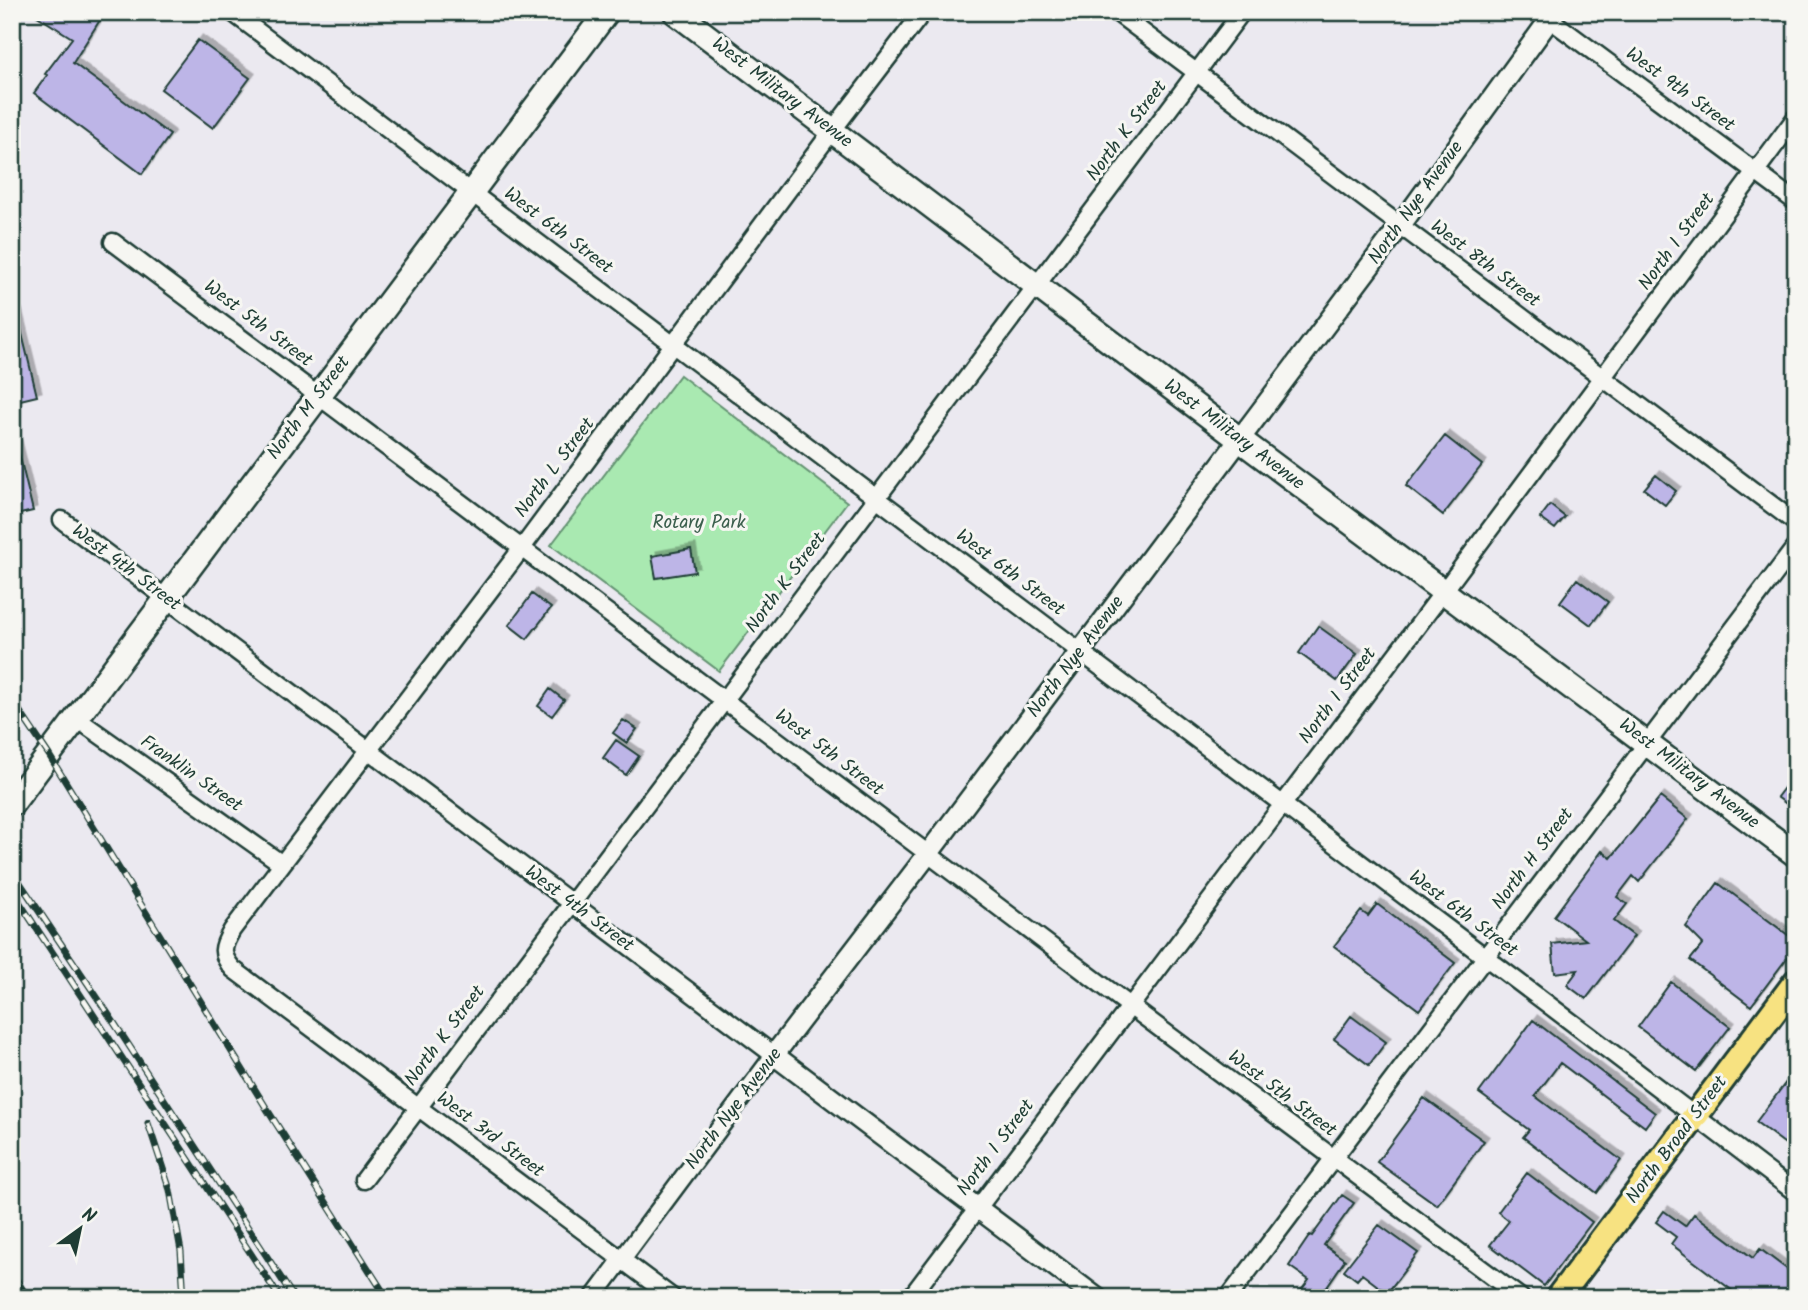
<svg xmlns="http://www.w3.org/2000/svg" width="1808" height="1310" viewBox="0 0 1808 1310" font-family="Kalam,sans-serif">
  <defs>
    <filter id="shadow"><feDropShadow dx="4.5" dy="-4.5" stdDeviation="0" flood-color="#0004"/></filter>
  </defs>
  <rect width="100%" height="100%" fill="#ebe9f0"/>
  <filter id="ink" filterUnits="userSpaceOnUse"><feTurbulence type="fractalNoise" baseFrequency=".0143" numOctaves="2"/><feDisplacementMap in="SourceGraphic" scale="14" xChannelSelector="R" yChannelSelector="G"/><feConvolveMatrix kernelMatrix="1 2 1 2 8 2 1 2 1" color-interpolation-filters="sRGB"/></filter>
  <g filter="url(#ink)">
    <path fill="#a9e9b1" stroke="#649372" stroke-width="2" d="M680 375 847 502 719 671 551 545Z"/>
    <path fill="#bdb5e7" stroke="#1f3d34" stroke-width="2" filter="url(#shadow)" d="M31 12H105L73 63 170 135 142 174 34 93 47 75 45 74 72 38Z
      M198 40 250 78 213 128 161 89Z
      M17 313 37 396 12 402V314Z
      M1445 436 1482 465 1443 515 1406 486Z
      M17 445 33 511 12 516V446Z
      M1656 475 1676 491 1665 505 1644 489Z
      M1550 505 1565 517 1555 529 1540 518Z
      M691 549 695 572 656 578 652 556Z
      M1577 579 1608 602 1591 625 1560 602Z
      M532 594 551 608 527 639 509 625Z
      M1318 626 1357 654 1337 681 1299 653Z
      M550 689 564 700 552 716 538 706Z
      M623 720 637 729 627 743 613 733Z
      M616 740 639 756 626 775 603 758Z
      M1796 772V811L1777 797Z
      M1660 797 1688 819 1639 882 1633 876 1617 897 1627 904 1614 921 1634 936 1586 999 1567 985 1578 970 1555 973 1552 944 1586 940 1554 916 1602 851 1611 858Z
      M1718 883 1796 941V946L1751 1006 1690 960 1703 944 1686 927Z
      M1377 904 1455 963 1419 1010 1334 946 1361 911 1368 916Z
      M1671 982 1730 1027 1696 1071 1638 1027Z
      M1351 1016 1386 1042 1369 1065 1334 1039Z
      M1533 1020 1655 1113 1645 1127 1560 1063 1535 1096 1621 1160 1597 1193 1523 1137 1529 1130 1479 1093Z
      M1796 1069V1152L1756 1122Z
      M1424 1098 1484 1141 1437 1205 1377 1162Z
      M1527 1173 1592 1222 1544 1286 1490 1245 1509 1221 1498 1212Z
      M1342 1195 1354 1203 1324 1245 1345 1260 1319 1298H1307L1299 1293 1309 1280 1289 1266 1310 1235 1312 1236Z
      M1664 1211 1685 1226 1694 1214 1753 1258 1760 1249 1796 1276V1298H1742L1671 1244 1676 1237 1656 1222Z
      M1379 1225 1418 1253 1387 1293 1362 1274 1357 1280 1344 1270Z"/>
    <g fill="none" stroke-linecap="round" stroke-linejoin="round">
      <defs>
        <path id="minor" d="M232 12 1590 1036 1796 1193
          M1116 12 1796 523
          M1540 12 1796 202
          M113 242 724 700 1130 1006 1521 1298
          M62 520 774 1055 593 1298
          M76 718 282 864
          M364 1180 1242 12
          M673 1298 233 969C220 954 222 947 232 930L522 548 832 131 923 12
          M910 1298 1444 591 1796 117
          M1228 1298 1796 546"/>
        <path id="tertiary" d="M1097 1298 774 1055 928 854 1400 226 1555 12"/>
        <path id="secondary" d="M675 12 1239 439 1796 855
          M12 804 607 12"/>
        <path id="primary" d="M1558 1298 1796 982"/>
      </defs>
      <use href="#minor" stroke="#1f3d34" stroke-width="21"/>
      <use href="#tertiary" stroke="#1f3d34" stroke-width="24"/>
      <use href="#secondary" stroke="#1f3d34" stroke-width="28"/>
      <use href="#primary" stroke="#1f3d34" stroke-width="30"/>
      <use href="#minor" stroke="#f6f6f2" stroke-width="16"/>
      <use href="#tertiary" stroke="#f6f6f2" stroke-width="19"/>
      <use href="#secondary" stroke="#f6f6f2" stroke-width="23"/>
      <use href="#primary" stroke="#f7e281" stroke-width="24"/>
      <defs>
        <path id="rail" d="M12 700 49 755 270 1114 387 1298
          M12 871 107 1012 294 1298
          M12 891 280 1298
          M148 1123 170 1190 181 1251 184 1298
          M12 1273 28 1298"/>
      </defs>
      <use href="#rail" stroke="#1f3d34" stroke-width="7"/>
      <use href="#rail" stroke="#f6f6f2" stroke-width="4.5" stroke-dasharray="13" stroke-linecap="butt"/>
    </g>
  </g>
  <g text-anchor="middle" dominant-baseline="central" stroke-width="6" stroke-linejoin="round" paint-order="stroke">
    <g font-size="19" fill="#1f3d34" stroke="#f6f6f2">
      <text transform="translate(1680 90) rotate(36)">West 9th Street</text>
      <text transform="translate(782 93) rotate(37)">West Military Avenue</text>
      <text transform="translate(1127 131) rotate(-53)">North K Street</text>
      <text transform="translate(1416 203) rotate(-54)">North Nye Avenue</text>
      <text transform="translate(558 231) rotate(37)">West 6th Street</text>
      <text transform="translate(1677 242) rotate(-54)">North I Street</text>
      <text transform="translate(1485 264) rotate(37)">West 8th Street</text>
      <text transform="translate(258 324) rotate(37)">West 5th Street</text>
      <text transform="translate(309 408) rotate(-53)">North M Street</text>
      <text transform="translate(1234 435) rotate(37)">West Military Avenue</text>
      <text transform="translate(555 468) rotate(-53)">North L Street</text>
      <text transform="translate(126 568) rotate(37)">West 4th Street</text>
      <text transform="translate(1010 573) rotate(37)">West 6th Street</text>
      <text transform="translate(786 583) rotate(-53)">North K Street</text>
      <text transform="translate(1076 657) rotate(-53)">North Nye Avenue</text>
      <text transform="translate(1338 696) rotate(-53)">North I Street</text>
      <text transform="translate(829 753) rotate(37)">West 5th Street</text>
      <text transform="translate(191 774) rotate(35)">Franklin Street</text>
      <text transform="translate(1689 774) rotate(37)">West Military Avenue</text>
      <text transform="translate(1533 859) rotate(-53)">North H Street</text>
      <text transform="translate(579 909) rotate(37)">West 4th Street</text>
      <text transform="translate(1463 914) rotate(37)">West 6th Street</text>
      <text transform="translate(445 1036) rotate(-53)">North K Street</text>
      <text transform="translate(1282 1094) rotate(37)">West 5th Street</text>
      <text transform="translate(734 1109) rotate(-53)">North Nye Avenue</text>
      <text transform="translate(490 1135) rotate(37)">West 3rd Street</text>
      <text transform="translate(1677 1140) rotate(-53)">North Broad Street</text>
      <text transform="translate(996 1148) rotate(-53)">North I Street</text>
    </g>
    <g font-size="19" fill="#3b5f4d" stroke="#f6f6f2">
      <text x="699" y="523">Rotary Park</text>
    </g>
  </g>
  <rect width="1808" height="1310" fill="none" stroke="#f6f6f2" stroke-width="42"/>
  <rect x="21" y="21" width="1766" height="1268" fill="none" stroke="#1f3d34" stroke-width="2.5" filter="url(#ink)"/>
  <g transform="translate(80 1229) rotate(33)" stroke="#f6f6f2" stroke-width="5" paint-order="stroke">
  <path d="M0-5L12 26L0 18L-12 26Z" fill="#1f3d34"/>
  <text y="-10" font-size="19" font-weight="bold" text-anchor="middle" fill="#1f3d34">N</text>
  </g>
</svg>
